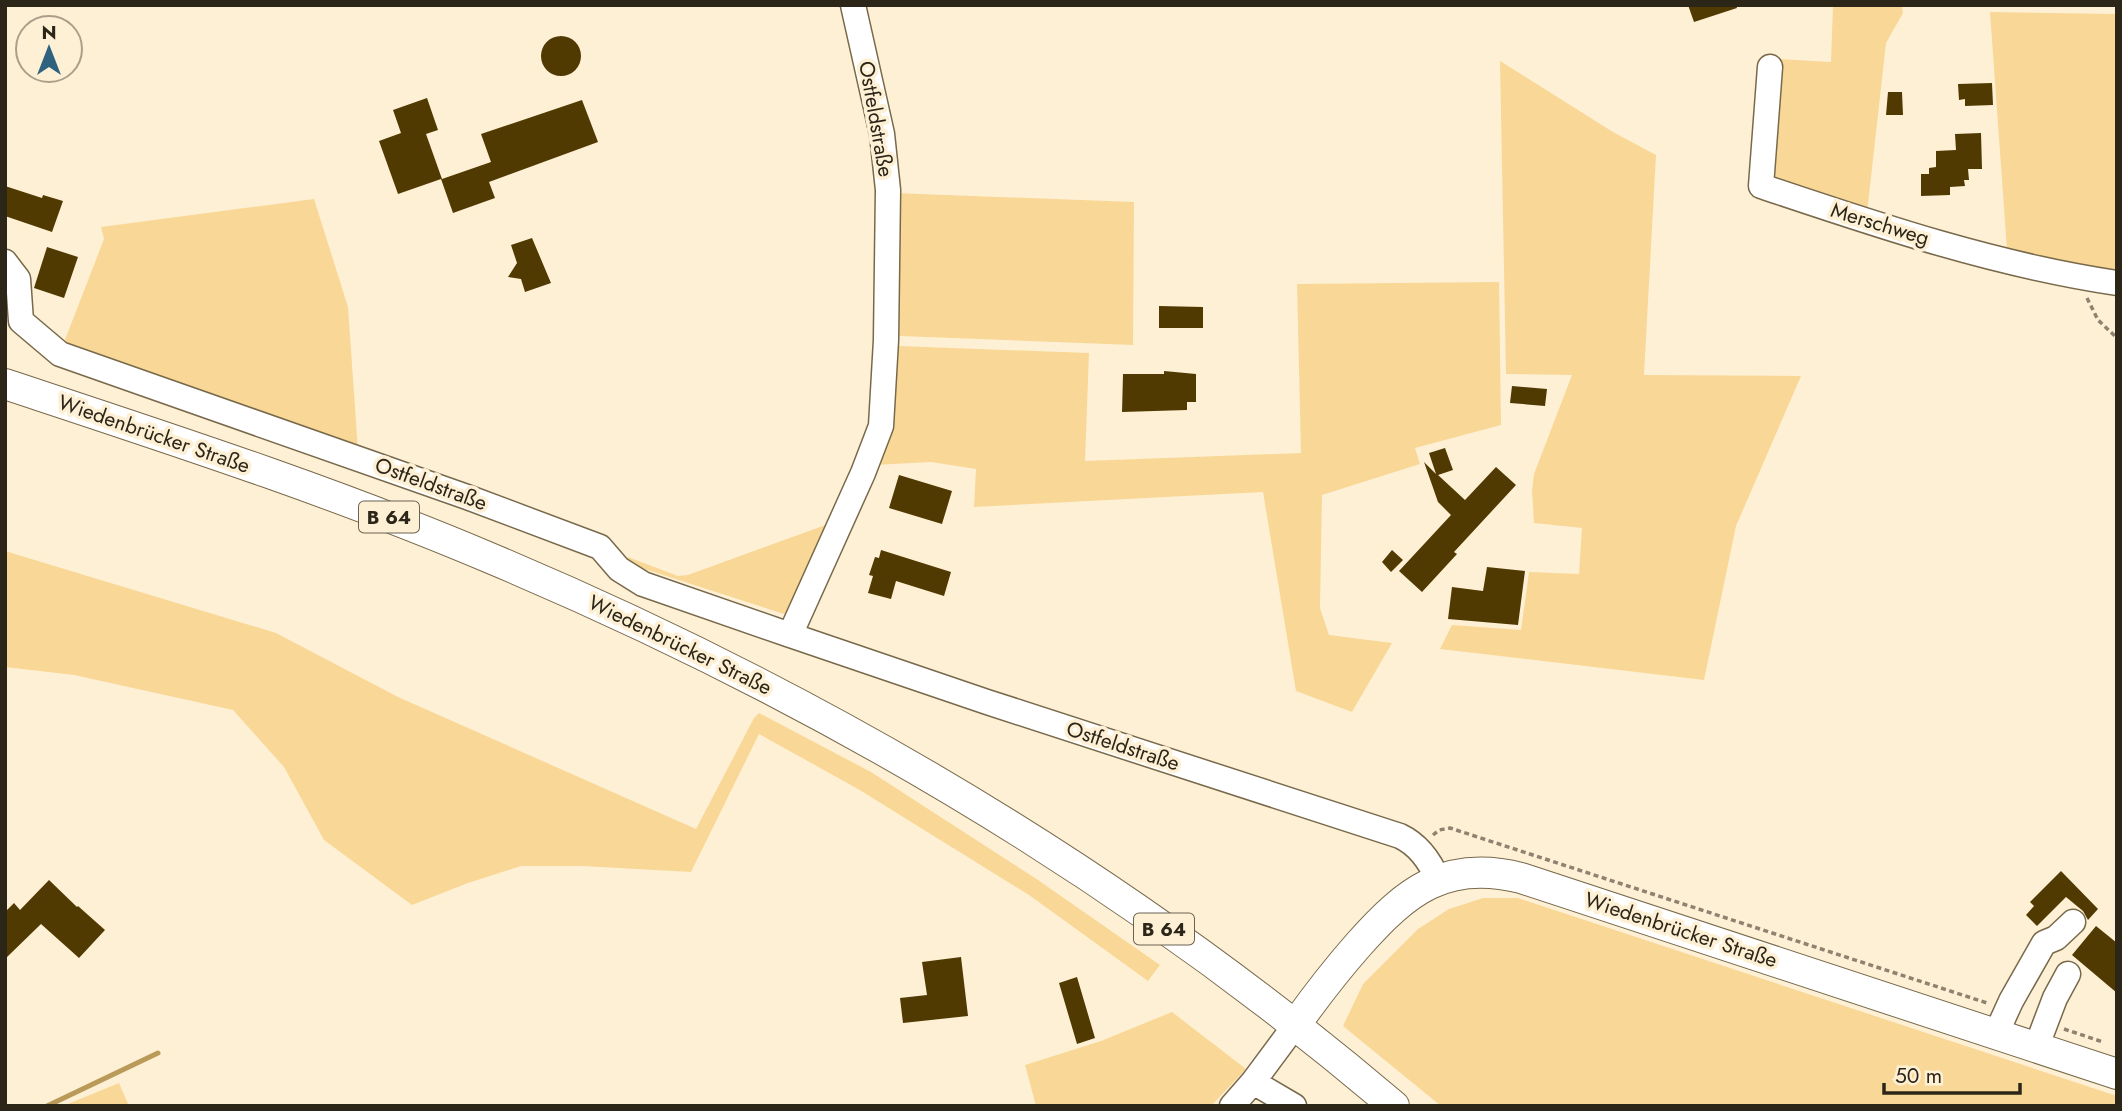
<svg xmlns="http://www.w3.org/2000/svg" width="2122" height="1111" viewBox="0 0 2122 1111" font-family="Jost,sans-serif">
  <rect width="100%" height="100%" fill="#fef0d5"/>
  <path fill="#f9d897" d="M1833 5H1902L1903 13 1886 43 1867 213 1778 185 1770 165 1779 59 1831 62Z
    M1990 12 2117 14V275L2007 250Z
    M1500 61 1613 132 1656 155 1644 375 1801 376 1736 526 1704 680 1440 649 1452 625 1521 630 1529 572 1579 574 1582 528 1534 523 1532 490 1534 474 1572 375 1506 374Z
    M894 193 1134 202 1133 345 900 336 891 330Z
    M314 199 348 307 358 450 61 350 104 239 101 227Z
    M1499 282 1501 425 1415 448 1420 464 1322 495 1320 608 1329 635 1392 643 1352 712 1296 691 1263 492 974 507 976 469 931 462 874 465 890 352 899 346 1089 353 1085 461 1301 453 1297 284Z
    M831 523 791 611 784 614 626 563 628 557 678 576 688 575Z
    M5 551 276 633 398 697 696 829 754 718 759 713 871 772 1038 880 1160 965 1148 981 1029 895 858 789 759 734 691 872 582 866H521L468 883 412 905 324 840 284 767 233 710 74 675 5 667Z
    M1483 898H1518L2117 1096V1106H1441L1343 1026 1363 984 1418 929 1449 909Z
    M1172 1012 1246 1069 1211 1106H1036L1025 1065 1101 1041Z
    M119 1083 129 1106H63Z"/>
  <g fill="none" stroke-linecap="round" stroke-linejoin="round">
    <path stroke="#ba9a59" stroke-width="5" d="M47 1106 158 1053"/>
  </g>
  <path fill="#503a02" d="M1688 5H1736L1737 8 1694 22Z
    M541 56a20 20 0 1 1 40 0a20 20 0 1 1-40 0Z
    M1992 83 1993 105 1965 106V99L1959 100 1958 84Z
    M1888 92H1902L1903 115H1886Z
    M427 98 438 130 426 134 442 179 491 162 481 134 582 100 598 142 489 182 495 198 453 213 441 179 398 194 379 141 401 133 393 110Z
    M1981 133 1982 169H1968L1969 180H1964L1965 186 1950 187V195L1921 196V174H1929V168L1936 167V151L1956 150 1955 134Z
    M5 186 42 198 43 195 63 201 52 232 5 216Z
    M532 238 551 283 525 292 521 279 508 277 517 263 511 245Z
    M47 247 78 257 64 298 34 288Z
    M1159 306 1203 307V328H1159Z
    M1164 371 1196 374V402H1187V410L1122 412 1123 374H1164Z
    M1512 386 1547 389 1545 406 1510 403Z
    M1445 448 1453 470 1438 475 1465 500 1496 467 1516 485 1454 552 1457 554 1422 592 1399 571 1451 515 1438 502 1424 462 1436 474 1429 453Z
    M899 475 952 491 942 524 889 508Z
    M881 550 951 572 944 596 896 581 891 599 868 593 873 576 869 575 875 557 879 558Z
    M1392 550 1403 560 1391 572 1382 562Z
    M1487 567 1525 571 1518 625 1448 619 1452 587 1483 591Z
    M2061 871 2098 909 2088 920 2083 911 2066 897 2037 926 2026 915 2034 906 2030 902Z
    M49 880 77 907 78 906 105 930 79 958 41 924 5 959V912L14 903 20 910Z
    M2096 926 2117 943V993L2072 955Z
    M961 957 968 1016 903 1023 900 998 927 995 922 962Z
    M1077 977 1095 1038 1077 1044 1059 983Z"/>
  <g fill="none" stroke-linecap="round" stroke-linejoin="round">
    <defs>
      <path id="minor" d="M853 5 882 134 888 190 886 340 881 426 863 473 790 635 987 702 1400 836C1419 845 1430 861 1438 880
        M1770 67 1761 186C1877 225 1995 265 2117 283
        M5 262 18 279 21 321 60 354 467 497 600 547 619 569 643 584 790 635
        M1996 1034 2011 1001 2044 943 2056 938 2073 922
        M2036 1048 2055 998 2068 974
        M1253 1082 1294 1106
        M1232 1106 1253 1082 1296 1024"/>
      <path id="major" d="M5 384C168 438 332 491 490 558 816 695 1124 876 1394 1106
        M1296 1024C1316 996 1336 970 1359 944 1406 891 1446 859 1521 878L2117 1074"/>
    </defs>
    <use href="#minor" stroke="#78694b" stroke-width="27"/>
    <use href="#major" stroke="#78694b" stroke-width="32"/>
    <path stroke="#8d8370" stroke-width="3.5" stroke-dasharray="5 3.5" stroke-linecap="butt" d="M2087 298 2098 320 2117 338
      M1433 835 1439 830 1450 828 1987 1003
      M2064 1029 2103 1042"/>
    <use href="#minor" stroke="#fff" stroke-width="24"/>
    <use href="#major" stroke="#fff" stroke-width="30"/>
  </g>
  <g text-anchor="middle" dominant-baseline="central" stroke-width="7" stroke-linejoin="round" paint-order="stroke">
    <g fill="#fef0d5" stroke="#6b6351" stroke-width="2">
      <rect x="359" y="501.5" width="60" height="31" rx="5"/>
      <rect x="1134" y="913.5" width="60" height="31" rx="5"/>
    </g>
    <g font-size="19" font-weight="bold" fill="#2c2619">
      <text x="389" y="517">B 64</text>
      <text x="1164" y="929">B 64</text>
    </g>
    <g font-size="21" fill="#2c2619" stroke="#fef0d5">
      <text transform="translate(876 119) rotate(80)">Ostfeldstraße</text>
      <text transform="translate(1880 224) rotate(17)">Merschweg</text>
      <text transform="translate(154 434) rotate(19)">Wiedenbrücker Straße</text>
      <text transform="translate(431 484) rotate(20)">Ostfeldstraße</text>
      <text transform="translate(680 645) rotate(26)">Wiedenbrücker Straße</text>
      <text transform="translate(1123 746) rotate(18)">Ostfeldstraße</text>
      <text transform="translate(1681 930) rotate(18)">Wiedenbrücker Straße</text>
    </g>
  </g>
  <rect width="2122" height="1111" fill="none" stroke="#2c2619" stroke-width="14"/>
  <g transform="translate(49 49)"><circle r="33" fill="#fef0d5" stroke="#aa9f8a" stroke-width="2"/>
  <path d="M0-5L12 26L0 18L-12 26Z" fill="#2f627f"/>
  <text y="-10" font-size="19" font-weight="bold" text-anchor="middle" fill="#2c2619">N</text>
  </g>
  <path d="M1884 1083v10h136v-10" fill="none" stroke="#2c2619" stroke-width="3.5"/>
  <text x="1895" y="1083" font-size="21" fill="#2c2619" stroke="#fef0d5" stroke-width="5" paint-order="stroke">50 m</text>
</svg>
